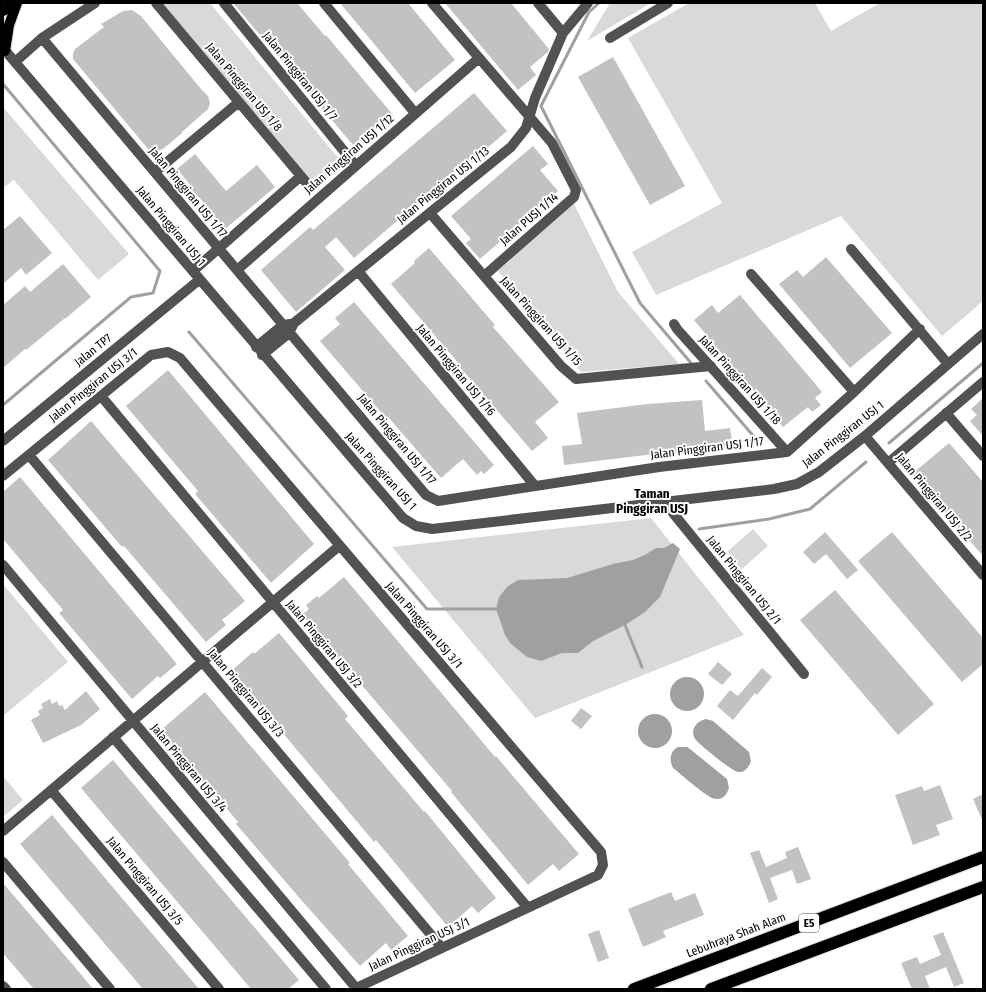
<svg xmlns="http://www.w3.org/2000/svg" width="986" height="992" viewBox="0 0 986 992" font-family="'Fira Sans Condensed',sans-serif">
  <rect width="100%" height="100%" fill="#fff"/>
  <path fill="#d9d9d9" d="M162 3H210L344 165 317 187Z
    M610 3H651L587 41Z
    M689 3H815L831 31 880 3H983V301L942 336 841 216 656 295 632 252 722 203 628 38Z
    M3 107 129 254 98 280 14 180 3 188Z
    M574 204 618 292 679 364 581 372 498 271Z
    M651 518 744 635 535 718 392 547Z
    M753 529 768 546 742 569 727 552Z
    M3 584 68 662 3 716Z
    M3 776 23 800 3 817Z"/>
  <path fill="#a0a0a0" d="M673 543 680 549 660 597 645 612 625 625 593 641 578 653H562L541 661 527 657 510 643 505 635 496 609 499 597 507 587 518 580 567 578 613 564 633 560 645 555 656 548H664Z
    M670 694a17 17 0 1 1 34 0a17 17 0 1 1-34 0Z
    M638 731a17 17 0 1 1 34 0a17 17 0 1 1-34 0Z
    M706 719 713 721 749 752 751 761C749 767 745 773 738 772 733 772 700 745 696 740 689 731 696 721 706 719Z
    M678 747H687L690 749 727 779 729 788C727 794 723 800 716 799 708 799 681 774 673 768 669 760 670 751 678 747Z"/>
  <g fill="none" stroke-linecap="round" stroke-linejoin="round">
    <path stroke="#a0a0a0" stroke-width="3" d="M599 3 589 12 541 106 640 303 691 363
      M3 84 160 271 153 293 131 297 3 405
      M189 332 427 609H496
      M706 381 756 439
      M889 443 983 363
      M699 529 769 519 810 509 866 462
      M625 625 642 667"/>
  </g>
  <path fill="#c2c2c2" d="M233 3H297L325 36 326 35 393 115 375 130 373 128 353 145Z
    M340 3H408L455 60 415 93Z
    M445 3H511L549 49 548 52 530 67 536 75 518 90Z
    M132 10 141 16 201 89 208 96 210 103 208 109 182 132V133L163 149 155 151 148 149 73 59V54L75 49 104 27 101 24 123 11Z
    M613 57 685 186 650 205 578 77Z
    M474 93 507 131 465 167 463 164 354 258 336 237 325 247 345 270 296 312 261 270 310 227 313 230Z
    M533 146 548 164 540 170 558 191 480 259 466 243 471 239 451 216Z
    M195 154 226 191 257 165 275 187 225 229 199 197 192 203 184 194 192 187 177 169Z
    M20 216 52 253 26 275 21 268 3 284V230Z
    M429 248 495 325 493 327 559 402 535 422 548 438 532 451 459 366 460 365 391 284 415 263 414 261Z
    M826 257 892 333 850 368 779 284 797 270 803 277Z
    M63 264 91 297 65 319V318L26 350 25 349 3 368V305L25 286 30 292Z
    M740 295 822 392 815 398 821 405 812 412 808 407 783 427 694 320 712 305 718 313Z
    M354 302 494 465 484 474 481 471 477 475 463 459 441 478 388 417 386 418 320 341 340 324 335 318Z
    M168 370 314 544 271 583 195 494 198 491 126 406Z
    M983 398V436L970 421 977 415 971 409Z
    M702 400 705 431 730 428 733 448 663 456 662 453 564 465 562 446 582 444 577 413 647 404Z
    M91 421 245 601 222 620 226 625 206 642 124 546 122 547 48 460Z
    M949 443 983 482V556L912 474Z
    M20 477 177 664 160 678 158 676 132 699 59 613 63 610 3 539V492Z
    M825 532 858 570 847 579 826 554 814 564 803 552Z
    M892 532 983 638V664L962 682 858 561Z
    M344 577 475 733 495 757 496 756 579 854 559 871 553 864 528 885 451 792 452 791 302 615 309 609 306 605 317 596 319 598Z
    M835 590 934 704 898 735 800 620Z
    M279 633 348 716 345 719 424 812 425 811 496 898 478 913 472 906 448 927 376 840 374 842 231 671 253 652 254 654Z
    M718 662 732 674 722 685 708 674Z
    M762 668 772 677 757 695 755 693 733 720 717 706 730 690 738 696Z
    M86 691 100 709 81 725 43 743 31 720 40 715 38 711 43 708 41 704 50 699 52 704 57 701 59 706 62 705 65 710Z
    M205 692 350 863 348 864 408 936 391 950 386 943 360 966 303 902 248 838 236 824 238 822 161 730Z
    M581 708 592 716 581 729 571 721Z
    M113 760 299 980 288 989H251L81 788Z
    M940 785 953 819 936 825 940 835 913 845 895 795 922 786 924 791Z
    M983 794V822L973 799Z
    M52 815 132 910 199 989H143L54 884 20 844Z
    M798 847 811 879 797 884 792 870 770 878 778 899 769 903 750 853 759 850 766 867 787 858 785 852Z
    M3 883 79 972 93 989H34L25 979 3 953Z
    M671 892 675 901 695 893 704 915 663 931 666 937 643 947 628 909Z
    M599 930 609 958 598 962 588 934Z
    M943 932 964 983 954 987 946 967 925 976 930 989H912L901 963 917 957 920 964 941 955 933 936Z"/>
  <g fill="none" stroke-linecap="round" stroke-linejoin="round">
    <defs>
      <path id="major" d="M3 11 16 3
        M5 51 9 25 17 3"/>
      <path id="highway" d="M634 989 983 857
        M711 989 983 887"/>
    </defs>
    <use href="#major" stroke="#dbdbdb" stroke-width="12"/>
    <use href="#highway" stroke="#dbdbdb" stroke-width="14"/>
    <path stroke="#525252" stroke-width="10" d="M156 3 311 188
      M224 3 356 166
      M324 3 415 113
      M432 3 552 143 576 190 574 197 484 276
      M538 3 563 33
      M42 38 426 495 438 501 659 467 787 452 854 392 920 329
      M610 38 668 3
      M3 48C136 205 269 362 403 518L416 526 432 529 664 502 774 489 797 484 819 472 865 436 983 334
      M15 62 42 38 95 3
      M155 172 239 102
      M430 213 561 366 576 379 711 366
      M851 249 948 364
      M237 270 479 58
      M193 271 301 176
      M358 271 535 486
      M751 274 854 392
      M674 324 677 329 787 452
      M256 347 283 325 290 324
      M262 355 289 333 294 323 511 147 526 128 535 98 563 33 588 3
      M101 396 528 908
      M946 413 983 456
      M865 436 983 575
      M3 441 199 280
      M29 455 442 948
      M888 463 983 382
      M3 476 151 355 168 352 180 358 601 852 603 865 598 875 354 989
      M664 502 804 674
      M3 565 356 988
      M113 737 326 989
      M51 790 219 989
      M3 831 339 546
      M3 862 110 989
      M3 986 6 989"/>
    <use href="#major" stroke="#000" stroke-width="10"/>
    <use href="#highway" stroke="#000" stroke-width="12"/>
  </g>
  <g text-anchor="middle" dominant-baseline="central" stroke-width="4" stroke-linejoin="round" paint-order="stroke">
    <rect fill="#fff" stroke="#4c4c4c" stroke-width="1" x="799" y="914" width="20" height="18" rx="3"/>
    <g font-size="11" font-weight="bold" fill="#000">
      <text x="809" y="923">E5</text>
    </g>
    <g font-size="12" fill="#000" stroke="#fff">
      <text transform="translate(300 76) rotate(51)">Jalan Pinggiran USJ 1/7</text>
      <text transform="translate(244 87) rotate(50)">Jalan Pinggiran USJ 1/8</text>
      <text transform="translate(349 154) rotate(-41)">Jalan Pinggiran USJ 1/12</text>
      <text transform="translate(443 185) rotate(-39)">Jalan Pinggiran USJ 1/13</text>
      <text transform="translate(188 192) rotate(50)">Jalan Pinggiran USJ 1/17</text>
      <text transform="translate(529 219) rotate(-41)">Jalan PUSJ 1/14</text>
      <text transform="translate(171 226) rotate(50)">Jalan Pinggiran USJ 1</text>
      <text transform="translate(541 321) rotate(48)">Jalan Pinggiran USJ 1/15</text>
      <text transform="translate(93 350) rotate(-39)">Jalan TP7</text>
      <text transform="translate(456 370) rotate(50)">Jalan Pinggiran USJ 1/16</text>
      <text transform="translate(740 380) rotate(48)">Jalan Pinggiran USJ 1/18</text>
      <text transform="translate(93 385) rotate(-39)">Jalan Pinggiran USJ 3/1</text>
      <text transform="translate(843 434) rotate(-38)">Jalan Pinggiran USJ 1</text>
      <text transform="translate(397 439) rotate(50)">Jalan Pinggiran USJ 1/17</text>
      <text transform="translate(707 448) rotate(-7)">Jalan Pinggiran USJ 1/17</text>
      <text transform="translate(381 471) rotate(48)">Jalan Pinggiran USJ 1</text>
      <text transform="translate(934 497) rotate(50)">Jalan Pinggiran USJ 2/2</text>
      <text transform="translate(744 580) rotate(51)">Jalan Pinggiran USJ 2/1</text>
      <text transform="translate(424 625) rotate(49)">Jalan Pinggiran USJ 3/1</text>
      <text transform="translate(324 644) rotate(50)">Jalan Pinggiran USJ 3/2</text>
      <text transform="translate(246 693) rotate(50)">Jalan Pinggiran USJ 3/3</text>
      <text transform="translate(189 768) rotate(50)">Jalan Pinggiran USJ 3/4</text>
      <text transform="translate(145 881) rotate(50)">Jalan Pinggiran USJ 3/5</text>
      <text transform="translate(736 935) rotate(-21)">Lebuhraya Shah Alam</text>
      <text transform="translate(419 944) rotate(-25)">Jalan Pinggiran USJ 3/1</text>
    </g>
    <g font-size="13" font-weight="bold" fill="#000" stroke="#fff">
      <text x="652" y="493">Taman<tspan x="652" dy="15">Pinggiran USJ</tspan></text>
    </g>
  </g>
  <rect width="986" height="992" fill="none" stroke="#000000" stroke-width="8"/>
</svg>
